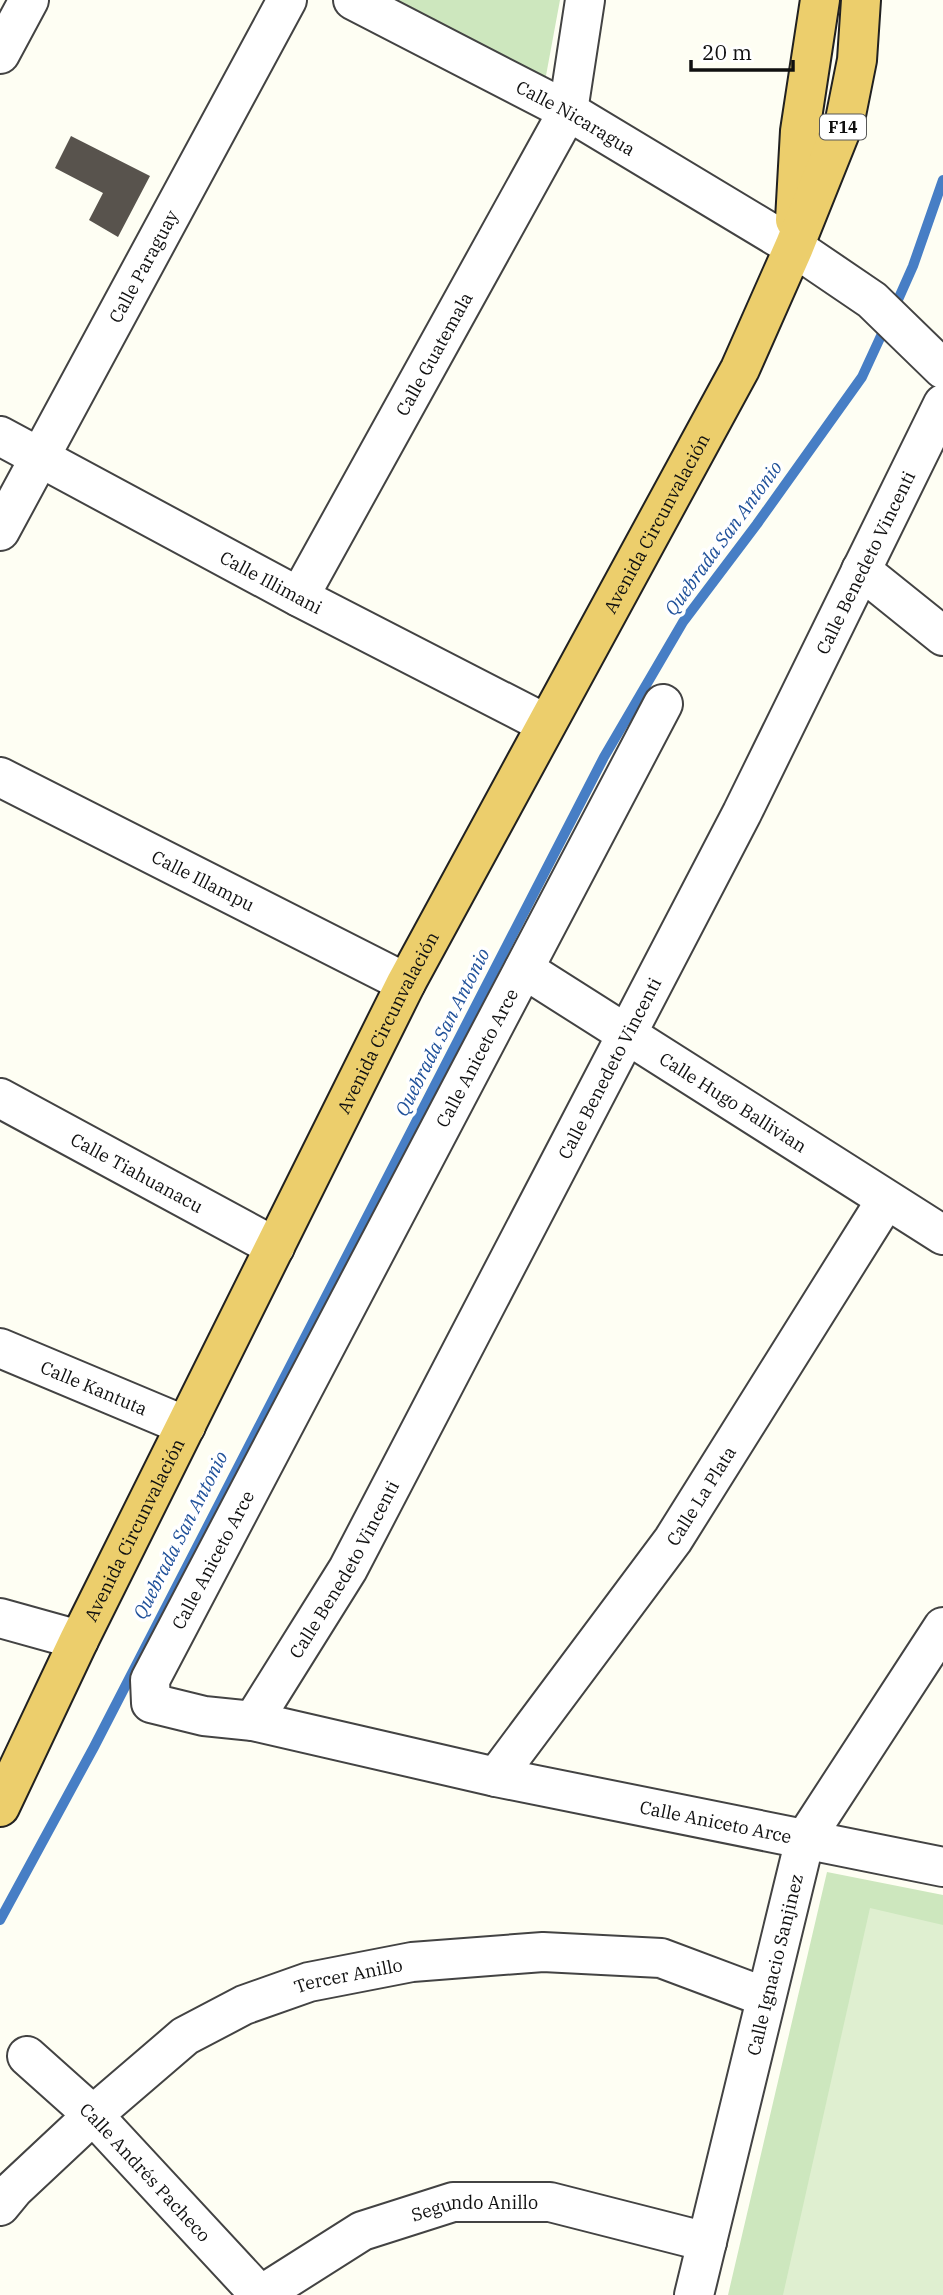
<svg xmlns="http://www.w3.org/2000/svg" width="943" height="2295" viewBox="0 0 943 2295" font-family="'IBM Plex Serif',serif">
  <rect width="100%" height="100%" fill="#fefef3"/>
  <path fill="#cde7be" d="M384 0H560L545 81Z
    M827 1872 943 1895V2295H728Z"/>
  <path fill="#dfefd0" d="M870 1908 943 1925V2295H783Z"/>
  <g fill="none" stroke-linecap="round" stroke-linejoin="round">
    <path stroke="#477ec5" stroke-width="10" d="M893 311 913 266 943 180
      M0 1920 94 1747 604 757 683 622 757 524 862 377 886 325"/>
  </g>
  <path fill="#58534d" d="M71 136 150 176 118 237 89 220 103 193 55 168Z"/>
  <g fill="none" stroke-linecap="round" stroke-linejoin="round">
    <defs>
      <g id="minor">
        <path id="s1" d="M353 0 568 111 794 247 872 300 943 369"/>
        <path d="M0 54 29 0"/>
        <path id="s2" d="M0 436 299 597 546 724"/>
        <path id="s3" d="M0 531 287 0"/>
        <path d="M861 570 943 636"/>
        <path id="s4" d="M299 597 568 111 585 0"/>
        <path id="s5" d="M663 704 150 1680 151 1703 204 1716 253 1721 496 1777 943 1867"/>
        <path id="s6" d="M0 777 406 983"/>
        <path id="s7" d="M524 969 943 1235"/>
        <path id="s8" d="M0 1098 275 1247"/>
        <path id="s9" d="M0 1348 186 1426"/>
        <path d="M0 1618 79 1640"/>
        <path id="s10" d="M253 1721 348 1569 742 813 943 404"/>
        <path id="s11" d="M496 1777 673 1540 886 1200"/>
        <path id="s12" d="M27 2056 93 2115 260 2295"/>
        <path id="s13" d="M0 2206 14 2189 93 2115 185 2036 244 2005 309 1982 412 1962 543 1952 661 1958 765 1997"/>
        <path id="s14" d="M261 2295 362 2231 453 2202H550L707 2242"/>
        <path id="s15" d="M694 2295 805 1839 943 1627"/>
      </g>
      <g id="trunk">
        <path d="M795 220 800 131 820 0"/>
        <path id="s16" d="M0 1807 79 1640 406 983 740 369 794 247 845 120 857 60 861 0"/>
      </g>
    </defs>
    <use href="#minor" stroke="#434343" stroke-width="42"/>
    <use href="#trunk" stroke="#212121" stroke-width="42"/>
    <use href="#minor" stroke="#fff" stroke-width="38"/>
    <use href="#trunk" stroke="#ecce6c" stroke-width="38"/>
  </g>
  <g text-anchor="middle" dominant-baseline="central" stroke-width="7" stroke-linejoin="round" paint-order="stroke">
    <rect fill="#fff" stroke="#585858" stroke-width="2" x="820" y="114.5" width="46" height="25" rx="5"/>
    <g font-size="16" font-weight="bold" fill="#101010">
      <text x="843" y="127">F14</text>
    </g>
    <g font-size="18" fill="#101010" stroke="#fff">
      <text stroke="none"><textPath href="#s1" startOffset="252">Calle Nicaragua</textPath></text>
      <text stroke="none"><textPath href="#s3" startOffset="301">Calle Paraguay</textPath></text>
      <text stroke="none"><textPath href="#s4" startOffset="278">Calle Guatemala</textPath></text>
      <text stroke="none"><textPath href="#s16" startOffset="1442">Avenida Circunvalación</textPath></text>
      <text stroke="none"><textPath href="#s10" startOffset="1311">Calle Benedeto Vincenti</textPath></text>
      <text stroke="none"><textPath href="#s2" startOffset="308">Calle Illimani</textPath></text>
      <text stroke="none"><textPath href="#s6" startOffset="228">Calle Illampu</textPath></text>
      <text stroke="none"><textPath href="#s16" startOffset="875">Avenida Circunvalación</textPath></text>
      <text transform="translate(477 1058) rotate(-62)">Calle Aniceto Arce</text>
      <text stroke="none"><textPath href="#s10" startOffset="744">Calle Benedeto Vincenti</textPath></text>
      <text stroke="none"><textPath href="#s7" startOffset="248">Calle Hugo Ballivian</textPath></text>
      <text stroke="none"><textPath href="#s8" startOffset="156">Calle Tiahuanacu</textPath></text>
      <text stroke="none"><textPath href="#s9" startOffset="102">Calle Kantuta</textPath></text>
      <text stroke="none"><textPath href="#s11" startOffset="348">Calle La Plata</textPath></text>
      <text stroke="none"><textPath href="#s16" startOffset="308">Avenida Circunvalación</textPath></text>
      <text transform="translate(213 1560) rotate(-62)">Calle Aniceto Arce</text>
      <text stroke="none"><textPath href="#s10" startOffset="177">Calle Benedeto Vincenti</textPath></text>
      <text stroke="none"><textPath href="#s5" startOffset="1703">Calle Aniceto Arce</textPath></text>
      <text stroke="none"><textPath href="#s15" startOffset="340">Calle Ignacio Sanjinez</textPath></text>
      <text stroke="none"><textPath href="#s13" startOffset="427">Tercer Anillo</textPath></text>
      <text stroke="none"><textPath href="#s12" startOffset="166">Calle Andrés Pacheco</textPath></text>
      <text stroke="none"><textPath href="#s14" startOffset="236">Segundo Anillo</textPath></text>
    </g>
    <g font-size="19" font-style="italic" fill="#20519a" stroke="#fff">
      <text transform="translate(723 538) rotate(-54)">Quebrada San Antonio</text>
      <text transform="translate(442 1032) rotate(-63)">Quebrada San Antonio</text>
      <text transform="translate(180 1535) rotate(-63)">Quebrada San Antonio</text>
    </g>
  </g>
  <path d="M691 60v10h102v-10" fill="none" stroke="#101010" stroke-width="3.5"/>
  <text x="702" y="60" font-size="21" fill="#101010" stroke="#ffffff" stroke-width="5" paint-order="stroke">20 m</text>
</svg>
